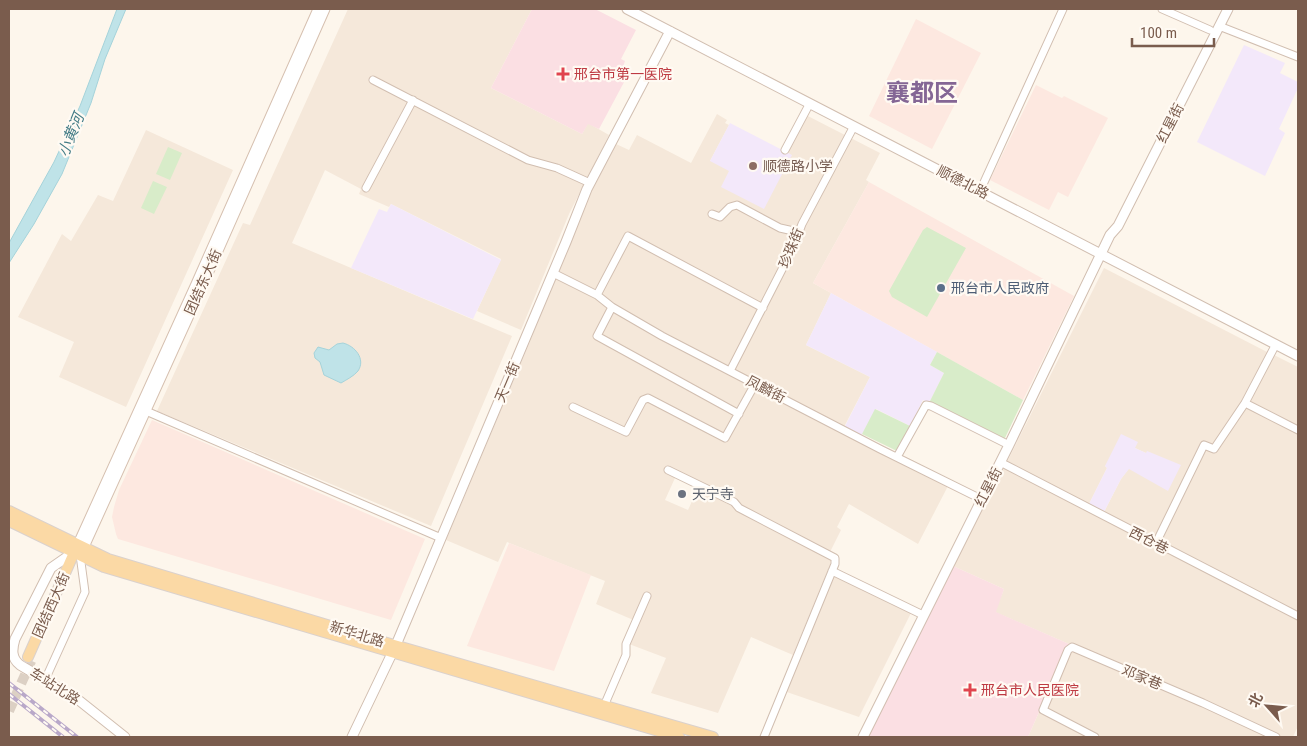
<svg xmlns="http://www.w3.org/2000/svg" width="1307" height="746" viewBox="0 0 1307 746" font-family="'Roboto Condensed','Noto Sans SC',sans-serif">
  <rect width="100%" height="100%" fill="#fdf6ec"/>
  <path fill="#f5e8da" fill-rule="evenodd" d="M348 9H532L491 88 582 134 588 123 609 135 569 214 521 330 477 311 501 259 391 204 389 207 359 194 361 189 325 170 292 243 512 336 431 526 157 411 243 223 250 225Z
    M802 113 880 153 866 180 869 182 813 283 831 293 806 345 870 377 844 427 948 486 918 544 849 504 837 527 841 530 828 556 831 560 830 565 793 655 751 637 718 713 651 693 666 658 629 644 638 622 596 604 605 581 507 542 498 562 446 540 529 344 583 208 616 144 629 150 637 135 691 163 717 114 727 120 725 123 729 125 710 161 792 156 782 150ZM675 478 698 488 688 510 665 500Z
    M146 130 233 170 126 407 59 377 74 342 18 317 62 234 71 241 98 195 113 201Z
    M1104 268 1269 353 1242 405 1298 433V614L1104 512 1121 479 1129 468 1168 490 1146 453 1135 448 1105 466 1107 468 1089 504 1007 462Z
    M1272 354 1298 367V428L1248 401Z
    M1004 468 1298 618V726L1293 737H1028L1069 644 995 612 1004 589 953 566Z
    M835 575 911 613 859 717 784 691Z"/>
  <path fill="#fde8e0" d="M916 19 981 53 932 149 869 116Z
    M1036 85 1062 98 1064 96 1108 118 1068 197 1058 192 1049 210 990 180Z
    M869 182 1074 296 1023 400 813 283Z
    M152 420 425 539 391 620 118 539 116 534 112 517 114 507 119 490Z
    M509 543 591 575 554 671 467 646Z"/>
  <path fill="#f3e8fa" d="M1244 45 1285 63 1280 73 1298 82V88L1279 129 1285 133 1265 176 1197 142Z
    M730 123 792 155 764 209 721 187 729 171 710 161Z
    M391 204 501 260 473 319 351 268 379 209 387 212Z
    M831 293 937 352 930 365 944 373 929 403 923 400 910 426 876 409 861 436 844 428 870 377 806 345Z
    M1121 434 1138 442 1135 448 1146 453 1147 451 1181 465 1168 491 1129 469 1121 479 1104 512 1089 504 1107 468 1105 466Z"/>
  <path fill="#fbdfe3" d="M532 9H595L636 30 621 59 625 61 623 67 630 71 599 129 588 124 582 134 491 88Z
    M953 566 1004 589 996 612 1069 644 1028 737H868Z"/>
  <path fill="#d8ecc9" d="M168 147 182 153 170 180 156 174Z
    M153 181 167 187 154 214 141 208Z
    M927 227 966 248 927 317 892 297 889 291 923 230Z
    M937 352 1023 400 1004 440 929 403 944 373 930 365Z
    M875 409 910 426 897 451 862 434Z"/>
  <path fill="#bfe3e8" stroke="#a5d3da" d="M117 9H126L105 59 91 103 62 174 34 224 9 263V243L54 162 80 106Z
    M343 343C355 346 366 359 358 371 354 376 346 380 341 383L324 375 320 362 315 358 314 353 318 347 329 350 337 344Z"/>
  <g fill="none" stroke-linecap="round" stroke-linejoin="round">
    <path stroke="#dcd0c4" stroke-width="10" stroke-dasharray="10 5" stroke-linecap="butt" d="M9 711 32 659"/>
    <defs>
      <path id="minor" d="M1162 9 1210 30
        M1219 26 1298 57
        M373 80 528 160 557 168 590 183
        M785 150 810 103
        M366 188 413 100
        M980 191 1063 9
        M712 214 720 217 730 207 737 205 780 228 798 232
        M553 273 597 295 612 307 662 336 880 449 981 499
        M597 295 628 236 763 308
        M612 307 597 336 739 414
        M730 371 793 248 802 224 854 126
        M1245 403 1298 430
        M573 407 626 432 643 400 648 398 725 438 755 384
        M146 411 441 538
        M897 457 926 405 931 406 1009 445
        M1000 462 1298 616
        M668 470 734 502 739 508 835 558V564L764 737
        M1156 543 1204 445 1214 449 1245 403 1276 344
        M832 571 923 615
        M45 680 85 592 80 555
        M604 706 626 655V644L647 596
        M1095 737 1043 710 1068 650 1072 647 1203 703 1276 737"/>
      <path id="tertiary" d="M627 9 1298 356
        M74 552 51 568 15 639C12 649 11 658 20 665L76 698 125 737
        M352 737 396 645 566 242 587 189 670 31
        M863 737 1009 445 1110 235 1118 226 1228 9"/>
      <path id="secondary" d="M78 544 196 284 318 9
        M84 547 202 287 325 9"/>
      <path id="primary" d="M9 511 108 559 387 643 713 737
        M9 521 104 567 679 737
        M28 657 77 546"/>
    </defs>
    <use href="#minor" stroke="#d1beb0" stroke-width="9"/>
    <use href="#tertiary" stroke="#d1beb0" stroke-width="11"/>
    <use href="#secondary" stroke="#d6c0b0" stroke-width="11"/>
    <use href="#primary" stroke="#dad1cd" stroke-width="12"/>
    <use href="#minor" stroke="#fff" stroke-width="7"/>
    <use href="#tertiary" stroke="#fff" stroke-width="9"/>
    <use href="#secondary" stroke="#fff" stroke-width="9"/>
    <use href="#primary" stroke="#fbd9a5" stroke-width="10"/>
    <defs>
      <path id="rail" d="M9 683 77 737
        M9 694 63 737"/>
    </defs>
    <use href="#rail" stroke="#b9a8c9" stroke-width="4"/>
    <use href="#rail" stroke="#fffaf3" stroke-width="2" stroke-dasharray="5.5" stroke-linecap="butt"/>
  </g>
  <g fill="#e0444e" stroke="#fffaf3" stroke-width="2">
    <path d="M560.5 66.5h5v5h5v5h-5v5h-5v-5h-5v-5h5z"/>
    <path d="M967.5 682.5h5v5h5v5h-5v5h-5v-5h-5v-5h5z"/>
  </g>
  <circle fill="#8d6e63" stroke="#fffaf3" stroke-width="2" cx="753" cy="166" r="5"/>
  <circle fill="#5c6f8a" stroke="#fffaf3" stroke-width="2" cx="941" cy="288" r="5"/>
  <circle fill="#6b7280" stroke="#fffaf3" stroke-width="2" cx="682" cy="494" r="5"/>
  <g text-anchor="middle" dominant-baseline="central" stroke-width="4.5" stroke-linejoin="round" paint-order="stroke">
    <g font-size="14" fill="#be3a42" stroke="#fffaf3" text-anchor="start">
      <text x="574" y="74">邢台市第一医院</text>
      <text x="981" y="690">邢台市人民医院</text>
    </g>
    <g font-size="14" fill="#7a5c4d" stroke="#fffaf3">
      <text transform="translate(1170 123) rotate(-63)">红星街</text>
      <text transform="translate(963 182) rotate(27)">顺德北路</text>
      <text transform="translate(791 248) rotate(-67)">珍珠街</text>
      <text transform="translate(203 282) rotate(-66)">团结东大街</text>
      <text transform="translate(507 382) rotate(-67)">天一街</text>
      <text transform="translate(766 389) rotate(27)">凤麟街</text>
      <text transform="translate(988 487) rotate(-63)">红星街</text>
      <text transform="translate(1149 540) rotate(27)">西仓巷</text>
      <text transform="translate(51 605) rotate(-66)">团结西大街</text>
      <text transform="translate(357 634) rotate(17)">新华北路</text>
      <text transform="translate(1142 677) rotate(23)">邓家巷</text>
      <text transform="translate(55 686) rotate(32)">车站北路</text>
    </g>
    <g font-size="14" fill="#785e54" stroke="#fffaf3" text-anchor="start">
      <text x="763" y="166">顺德路小学</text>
    </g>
    <g font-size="14" fill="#4e5e75" stroke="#fffaf3" text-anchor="start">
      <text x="951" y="288">邢台市人民政府</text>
    </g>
    <g font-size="14" fill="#5b616d" stroke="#fffaf3" text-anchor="start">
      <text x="692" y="494">天宁寺</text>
    </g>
    <g font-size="15" font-style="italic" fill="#437c86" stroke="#fffaf3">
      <text transform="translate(71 135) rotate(-68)">小黄河</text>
    </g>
    <g font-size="24" font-weight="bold" fill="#846695" stroke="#fffaf3">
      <text x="922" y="93">襄都区</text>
    </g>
  </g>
  <rect width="1307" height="746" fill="none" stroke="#7a5c4d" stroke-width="20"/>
  <g transform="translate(1267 706) rotate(297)" stroke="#fffaf3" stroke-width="4" paint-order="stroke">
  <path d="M0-4L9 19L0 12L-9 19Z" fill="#7a5c4d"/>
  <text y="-8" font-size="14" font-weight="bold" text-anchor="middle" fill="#7a5c4d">北</text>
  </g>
  <path d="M1132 38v8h82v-8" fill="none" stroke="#7a5c4d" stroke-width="2.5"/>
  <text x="1140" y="38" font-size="15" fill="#7a5c4d" stroke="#fffaf3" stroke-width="4" paint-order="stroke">100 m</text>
</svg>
